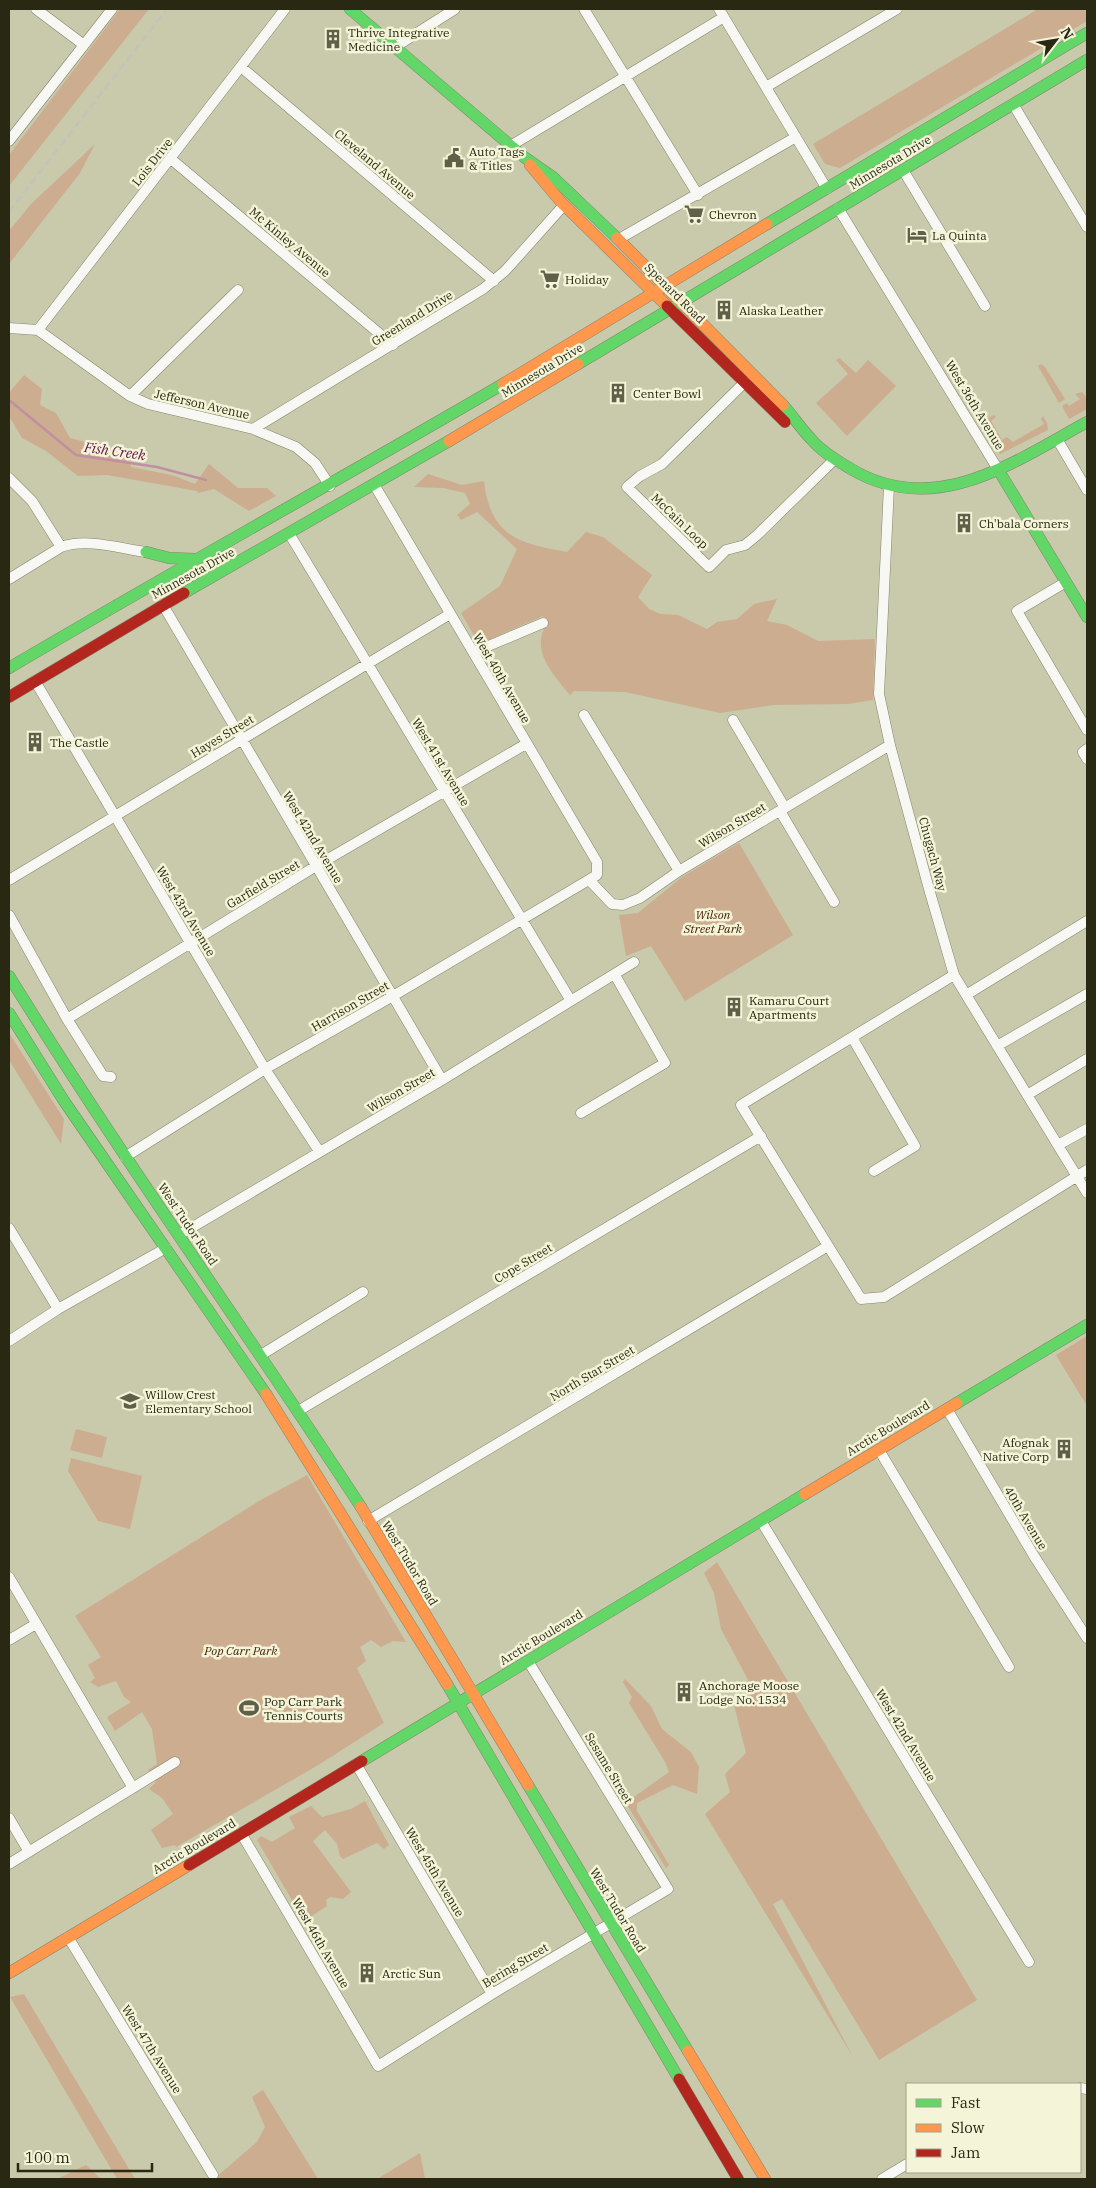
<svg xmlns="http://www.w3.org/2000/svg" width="1096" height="2188" viewBox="0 0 1096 2188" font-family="'IBM Plex Serif',serif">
  <rect width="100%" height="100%" fill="#c9c9ac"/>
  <path fill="#ccad90" d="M120 9H149L9 186V155Z
    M1038 9H1087V21L840 168 825 164 813 144Z
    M95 144 80 173 9 264V231L31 204Z
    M839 358 856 373 868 360 896 386 847 436 816 403 848 374 836 360Z
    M1041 364 1045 367 1065 399 1059 403 1038 366Z
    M24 375 42 389 40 405 56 413 70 438 127 453 131 467 172 475 195 484 209 464 238 488H267L276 496 249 511 214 489 198 493 197 491 107 475 78 476 46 451 22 438 9 416V393Z
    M1082 392 1087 398V409L1069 419 1062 406 1067 403 1069 406 1080 399 1075 394Z
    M994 415 996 417 991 421 1002 440 1007 437 1013 442 1044 424 1041 419 1043 416 1047 423 1048 430 1000 454 982 429 985 420Z
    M428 474 462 485 484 481C490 536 519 544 567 552L586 532 603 537 652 575 638 597 649 609 661 614 678 615 707 629 717 622 737 619 754 604 777 599 767 621 787 625 818 641 875 639 873 700 848 704 774 705 720 713 625 692 574 691 570 695C552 673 529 649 548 622L543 616 479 644 461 613 500 586 517 549 477 512 461 520 457 515 470 504 465 493 443 488 414 487Z
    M739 843 793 935 685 1001 651 946 626 956 619 915 638 913 682 877Z
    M9 1033 64 1119 61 1144 9 1060Z
    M1087 1336V1406L1056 1355Z
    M76 1429 107 1437 102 1458 70 1450Z
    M71 1458 142 1476 130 1529 98 1521 68 1471Z
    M307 1475 406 1642 393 1641 381 1647 371 1640 360 1647 366 1661 357 1668 384 1723 320 1764 176 1847 175 1845 162 1848 151 1830 173 1814 162 1798 149 1789 156 1782 148 1770 157 1764 152 1729 142 1712 115 1731 107 1717 131 1702 124 1697 116 1681 98 1687 90 1682 95 1678 88 1665 101 1657 75 1616 259 1501Z
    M717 1562 977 2000 879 2060 782 1899 773 1904 853 2057 705 1814 730 1792 725 1774 746 1753 734 1705 754 1691 721 1629 714 1593 704 1573Z
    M625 1679 651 1706 662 1729 691 1752 699 1767 697 1794 673 1785 637 1803V1811L669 1865 666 1868 624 1800 631 1799 669 1772 665 1762 629 1703 632 1697 623 1682Z
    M365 1801 389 1845 384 1849 377 1843 343 1859 340 1856 337 1844 325 1830 313 1841 351 1892 343 1899 330 1897 326 1900 327 1906 304 1921 257 1840 261 1836 272 1842 295 1828 289 1817 311 1806 322 1817 351 1809Z
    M24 1994 135 2179H117L10 1997Z
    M263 2090 318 2179H214L257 2142 265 2127 252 2097Z
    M420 2153 425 2179H377Z
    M86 2165 101 2179H57Z"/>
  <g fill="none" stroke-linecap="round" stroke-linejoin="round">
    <path stroke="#c090a0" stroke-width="2.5" d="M9 400 76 455 157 467 206 480"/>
    <defs>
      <path id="street" d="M36 9 84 45
        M584 9 698 195
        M719 9 827 189
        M395 47 455 9
        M241 67 494 281
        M766 87 897 9
        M1013 104 1087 227
        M9 141 112 9
        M512 145 724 17
        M171 159 393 345
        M903 170 985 306
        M838 208 999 471
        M619 239 796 137
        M9 328 38 330 130 396 148 404 253 429 296 447 315 463 330 486
        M38 330 285 9
        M745 382 662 464 640 476 627 487 709 567 726 550 745 545 756 536 835 459
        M130 396 238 290
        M253 429 483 289 505 271 564 205
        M1057 439 1087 490
        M9 478 32 501 61 547C87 538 118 548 146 552
        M889 486 879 694 890 745 929 889 954 975 1087 1193
        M290 535 571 1001
        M9 579 61 547
        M1066 582 1017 611 1087 730
        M163 605 442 1080
        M474 652 543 623
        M35 681 265 1069 319 1151
        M584 715 679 871
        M733 720 785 808
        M1087 749 1083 752 1087 759
        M780 811 834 902
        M9 880 450 614
        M590 881 612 904 623 905 640 898 679 871 890 745
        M9 915 67 1019 103 1076 111 1077
        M954 975 741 1105 861 1299 884 1297 1087 1170
        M966 995 1087 921
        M67 1019 316 866 526 744
        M853 1039 915 1146 874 1171
        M997 1046 1087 994
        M1027 1095 1087 1059
        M581 1113 665 1063 615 975
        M1058 1145 1087 1129
        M125 1157 265 1069 393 996 597 875V862L375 486
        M9 1228 58 1309
        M179 1235 442 1080 634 962
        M9 1341 58 1309 166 1248
        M261 1355 363 1292
        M947 1409 1034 1556 1087 1638
        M298 1411 761 1136
        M879 1450 1009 1667
        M368 1521 828 1246
        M761 1521 1029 1962
        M9 1577 133 1788
        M9 1640 36 1624
        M356 1764 492 1994
        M9 1818 29 1852
        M241 1833 378 2066 492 1994 668 1889 528 1661
        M9 1864 175 1762
        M68 1937 213 2175
        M1080 2088 1087 2089
        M882 2179 907 2164"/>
      <path id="fast" d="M350 9 524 157 554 178 617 238
        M767 224 1087 33
        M578 364 1087 60
        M783 405C793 416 801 429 812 440 822 452 838 461 851 469 935 519 1014 462 1087 422
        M999 471 1087 617
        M146 552 169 558 195 559
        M184 593 449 441
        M9 668C173 571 339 480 503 384
        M9 976C121 1157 245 1329 361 1507
        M9 1013 64 1101 266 1394
        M957 1403 1087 1325
        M447 1684 679 2079
        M362 1761 805 1494
        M528 1785 688 2051"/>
      <path id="slow" d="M530 165 561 202 667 306
        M617 238 783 405
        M503 384 767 224
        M449 441 578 364
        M266 1394 447 1684
        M805 1494 957 1403
        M361 1507 528 1785
        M9 1973 189 1865
        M688 2051 765 2179"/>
      <path id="jam" d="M667 306 785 422
        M9 697 184 593
        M189 1865 362 1761
        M679 2079 738 2179"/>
    </defs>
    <use href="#street" stroke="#84846d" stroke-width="11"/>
    <use href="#fast" stroke="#84846d" stroke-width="12"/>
    <use href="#slow" stroke="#84846d" stroke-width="12"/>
    <use href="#jam" stroke="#84846d" stroke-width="12"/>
    <use href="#street" stroke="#f7f7f3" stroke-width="10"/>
    <use href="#fast" stroke="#63d668" stroke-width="11"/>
    <use href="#slow" stroke="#ff974d" stroke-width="11"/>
    <use href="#jam" stroke="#b3261e" stroke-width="11"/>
    <path stroke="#c3c3ba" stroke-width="2.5" stroke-dasharray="8 4" stroke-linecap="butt" d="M9 212 167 9"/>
  </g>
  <defs>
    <symbol id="building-bare" viewBox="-9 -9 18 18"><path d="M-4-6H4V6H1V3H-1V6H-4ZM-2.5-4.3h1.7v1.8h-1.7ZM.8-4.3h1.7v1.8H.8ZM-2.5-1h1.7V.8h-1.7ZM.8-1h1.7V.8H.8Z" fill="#606049" stroke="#f4f4d9" stroke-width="2.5" paint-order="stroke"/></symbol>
    <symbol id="civic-bare" viewBox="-9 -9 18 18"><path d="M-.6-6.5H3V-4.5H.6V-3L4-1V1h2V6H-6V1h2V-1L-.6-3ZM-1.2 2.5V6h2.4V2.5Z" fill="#606049" stroke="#f4f4d9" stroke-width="2.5" paint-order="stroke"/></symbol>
    <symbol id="supermarket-bare" viewBox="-9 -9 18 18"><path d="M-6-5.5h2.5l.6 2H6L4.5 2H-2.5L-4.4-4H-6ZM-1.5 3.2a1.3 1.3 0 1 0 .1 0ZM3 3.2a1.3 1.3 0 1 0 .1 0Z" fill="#606049" stroke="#f4f4d9" stroke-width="2.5" paint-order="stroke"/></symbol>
    <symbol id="hotel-bare" viewBox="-9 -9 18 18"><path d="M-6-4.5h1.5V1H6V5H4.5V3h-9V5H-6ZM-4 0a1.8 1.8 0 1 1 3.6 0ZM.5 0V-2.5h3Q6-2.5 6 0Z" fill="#606049" stroke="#f4f4d9" stroke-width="2.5" paint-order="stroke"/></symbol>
    <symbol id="school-bare" viewBox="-9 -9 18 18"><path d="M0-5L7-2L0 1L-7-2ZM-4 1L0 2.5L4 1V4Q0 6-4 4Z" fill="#606049" stroke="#f4f4d9" stroke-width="2.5" paint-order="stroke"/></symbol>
    <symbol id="stadium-bare" viewBox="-9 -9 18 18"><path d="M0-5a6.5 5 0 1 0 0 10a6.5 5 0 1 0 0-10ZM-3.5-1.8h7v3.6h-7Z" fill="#606049" stroke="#f4f4d9" stroke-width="2.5" paint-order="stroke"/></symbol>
  </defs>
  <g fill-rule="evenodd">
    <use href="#building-bare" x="319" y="25" width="28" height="28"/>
    <use href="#civic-bare" x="440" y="144" width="28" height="28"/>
    <use href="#supermarket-bare" x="680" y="200" width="28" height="28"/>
    <use href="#hotel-bare" x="903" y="221" width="28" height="28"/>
    <use href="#supermarket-bare" x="536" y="265" width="28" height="28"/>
    <use href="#building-bare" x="710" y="296" width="28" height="28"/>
    <use href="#building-bare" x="604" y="379" width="28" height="28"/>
    <use href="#building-bare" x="950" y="509" width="28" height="28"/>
    <use href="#building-bare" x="21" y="728" width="28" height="28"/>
    <use href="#building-bare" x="720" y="993" width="28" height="28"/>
    <use href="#school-bare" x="116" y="1387" width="28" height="28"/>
    <use href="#building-bare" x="1050" y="1435" width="28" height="28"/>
    <use href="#building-bare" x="670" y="1678" width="28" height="28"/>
    <use href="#stadium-bare" x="235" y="1694" width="28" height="28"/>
    <use href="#building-bare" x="353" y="1959" width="28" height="28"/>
  </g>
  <g text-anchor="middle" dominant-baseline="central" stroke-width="5" stroke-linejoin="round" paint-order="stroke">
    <g font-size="12" fill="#282813" stroke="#f4f4d9" text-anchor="start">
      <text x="348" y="32">Thrive Integrative<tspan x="348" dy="14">Medicine</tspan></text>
      <text x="469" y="151">Auto Tags<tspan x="469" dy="14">&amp; Titles</tspan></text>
      <text x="709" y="214">Chevron</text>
      <text x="932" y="235">La Quinta</text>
      <text x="565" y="279">Holiday</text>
      <text x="739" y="310">Alaska Leather</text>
      <text x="633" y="393">Center Bowl</text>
      <text x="979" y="523">Ch'bala Corners</text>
      <text x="50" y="742">The Castle</text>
      <text x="749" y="1000">Kamaru Court<tspan x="749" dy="14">Apartments</tspan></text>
      <text x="145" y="1394">Willow Crest<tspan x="145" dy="14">Elementary School</tspan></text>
      <text x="1049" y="1442" text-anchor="end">Afognak<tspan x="1049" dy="14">Native Corp</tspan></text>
      <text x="699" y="1685">Anchorage Moose<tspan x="699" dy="14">Lodge No. 1534</tspan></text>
      <text x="264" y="1701">Pop Carr Park<tspan x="264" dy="14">Tennis Courts</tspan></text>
      <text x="382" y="1973">Arctic Sun</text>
    </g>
    <g font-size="12" fill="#282813" stroke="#f4f4d9">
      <text transform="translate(152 162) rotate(-52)">Lois Drive</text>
      <text transform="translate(890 162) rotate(-31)">Minnesota Drive</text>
      <text transform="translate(375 164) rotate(40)">Cleveland Avenue</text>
      <text transform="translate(290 242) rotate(40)">Mc Kinley Avenue</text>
      <text transform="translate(675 293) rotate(45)">Spenard Road</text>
      <text transform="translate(412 318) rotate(-32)">Greenland Drive</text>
      <text transform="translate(542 370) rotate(-31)">Minnesota Drive</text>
      <text transform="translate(202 404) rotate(13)">Jefferson Avenue</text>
      <text transform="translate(975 405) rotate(59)">West 36th Avenue</text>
      <text transform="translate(680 521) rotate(44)">McCain Loop</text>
      <text transform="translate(193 573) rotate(-29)">Minnesota Drive</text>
      <text transform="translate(502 678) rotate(60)">West 40th Avenue</text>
      <text transform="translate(222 736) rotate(-31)">Hayes Street</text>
      <text transform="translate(441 762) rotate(59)">West 41st Avenue</text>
      <text transform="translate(732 825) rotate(-31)">Wilson Street</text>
      <text transform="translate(313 837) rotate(59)">West 42nd Avenue</text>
      <text transform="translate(933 854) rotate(75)">Chugach Way</text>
      <text transform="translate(263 884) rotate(-31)">Garfield Street</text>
      <text transform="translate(186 911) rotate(59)">West 43rd Avenue</text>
      <text transform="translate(350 1006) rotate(-30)">Harrison Street</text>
      <text transform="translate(401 1090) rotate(-30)">Wilson Street</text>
      <text transform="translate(188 1224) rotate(56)">West Tudor Road</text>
      <text transform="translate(523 1263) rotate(-31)">Cope Street</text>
      <text transform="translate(592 1373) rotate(-31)">North Star Street</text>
      <text transform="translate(888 1428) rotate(-31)">Arctic Boulevard</text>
      <text transform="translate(1026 1518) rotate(59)">40th Avenue</text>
      <text transform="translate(410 1563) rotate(59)">West Tudor Road</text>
      <text transform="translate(541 1637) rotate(-31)">Arctic Boulevard</text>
      <text transform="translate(906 1735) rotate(59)">West 42nd Avenue</text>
      <text transform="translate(609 1768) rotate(59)">Sesame Street</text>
      <text transform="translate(194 1846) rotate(-31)">Arctic Boulevard</text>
      <text transform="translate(435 1872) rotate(59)">West 45th Avenue</text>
      <text transform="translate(618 1910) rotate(59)">West Tudor Road</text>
      <text transform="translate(321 1943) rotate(60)">West 46th Avenue</text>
      <text transform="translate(515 1965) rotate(-31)">Bering Street</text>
      <text transform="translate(152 2049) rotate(58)">West 47th Avenue</text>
    </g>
    <g font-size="12" font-style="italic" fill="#461b01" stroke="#f4f4d9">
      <text x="713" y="914">Wilson<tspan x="713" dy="14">Street Park</tspan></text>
      <text x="241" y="1650">Pop Carr Park</text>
    </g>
    <g font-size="14" font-style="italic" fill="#651347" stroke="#f4f4d9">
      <text transform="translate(115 451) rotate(8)">Fish Creek</text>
    </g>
  </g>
  <rect width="1096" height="2188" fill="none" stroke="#282813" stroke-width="20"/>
  <rect x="906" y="2083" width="175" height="90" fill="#f4f4d9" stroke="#a2a28a"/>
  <rect x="916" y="2099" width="25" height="8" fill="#63d668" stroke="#a2a28a"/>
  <text x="951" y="2108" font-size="15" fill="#282813">Fast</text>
  <rect x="916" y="2124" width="25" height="8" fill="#ff974d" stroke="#a2a28a"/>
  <text x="951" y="2133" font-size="15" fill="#282813">Slow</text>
  <rect x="916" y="2149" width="25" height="8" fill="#b3261e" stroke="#a2a28a"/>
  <text x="951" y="2158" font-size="15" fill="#282813">Jam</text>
  <g transform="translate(1056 40) rotate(59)" stroke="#f4f4d9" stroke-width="4" paint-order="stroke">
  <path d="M0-4L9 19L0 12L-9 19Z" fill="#282813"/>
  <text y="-8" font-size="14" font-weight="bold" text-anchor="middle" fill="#282813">N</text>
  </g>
  <path d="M18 2163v8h134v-8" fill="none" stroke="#282813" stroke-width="2.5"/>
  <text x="25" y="2163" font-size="15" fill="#282813" stroke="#f4f4d9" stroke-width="4" paint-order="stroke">100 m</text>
</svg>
